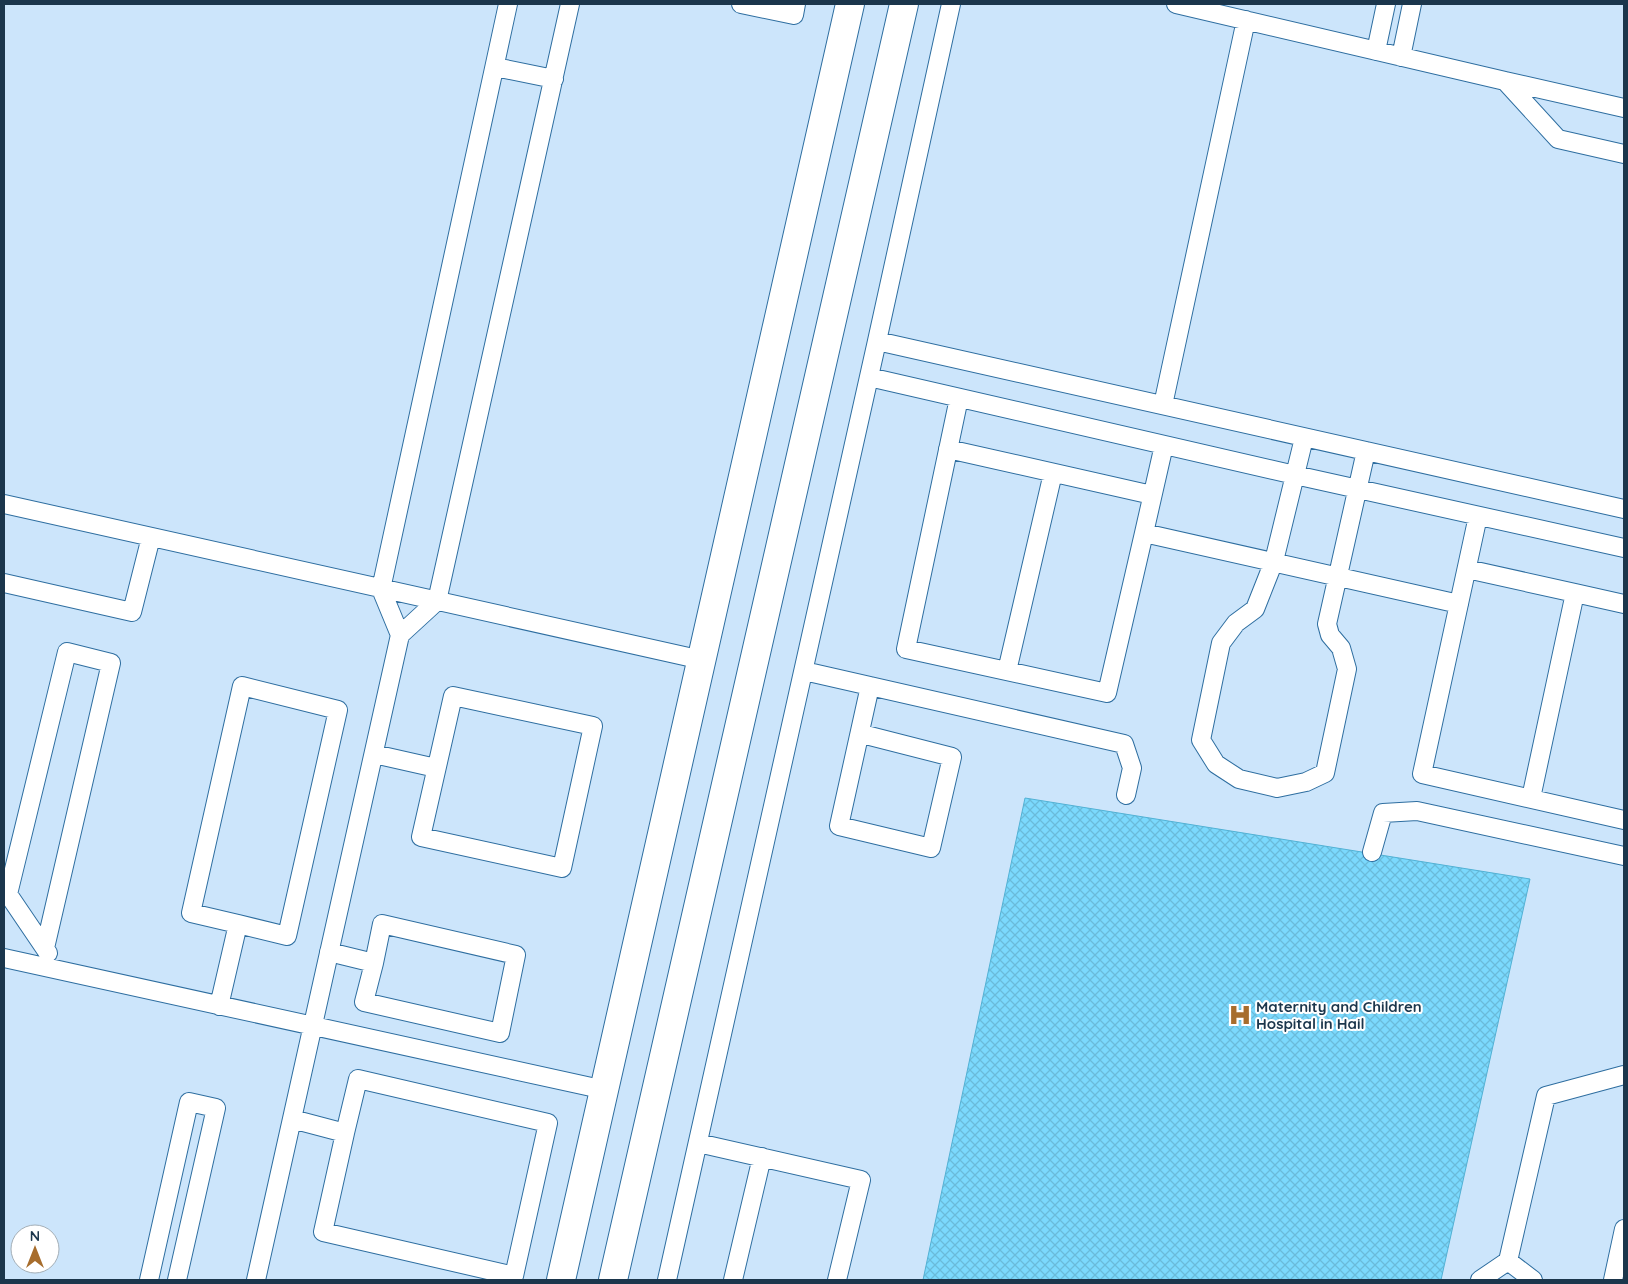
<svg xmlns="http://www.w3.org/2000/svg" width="1628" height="1284" viewBox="0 0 1628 1284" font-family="Quicksand,sans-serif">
  <defs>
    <pattern id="building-cross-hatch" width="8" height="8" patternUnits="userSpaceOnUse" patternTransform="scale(1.25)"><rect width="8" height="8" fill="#7bd9fd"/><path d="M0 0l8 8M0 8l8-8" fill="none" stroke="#6abbda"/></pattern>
  </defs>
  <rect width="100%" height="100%" fill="#cce5fb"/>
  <path fill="url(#building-cross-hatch)" stroke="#52b1d4" d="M1025 798 1530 879 1441 1280H923Z"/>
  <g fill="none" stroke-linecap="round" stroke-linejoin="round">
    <defs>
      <path id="service" d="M741 4 794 15 796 4
        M1176 4 1505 81
        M1376 51 1386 4
        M1401 57 1412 4
        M495 67 554 79
        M1624 108 1505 81 1558 139 1624 154
        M877 341 951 4
        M869 377 1295 475 1624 548
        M959 398 906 649 1107 693 1144 533
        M1163 405 1246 20
        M1304 438 1274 561 1255 609 1236 623 1221 643 1201 740 1216 764 1239 779 1277 788 1306 782 1325 773 1347 669 1341 648 1330 635 1327 624 1366 451
        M1164 445 1144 533 1459 604
        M948 449 1152 495
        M4 504 702 660
        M1478 516 1422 774 1624 820
        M1467 569 1575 593
        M4 583 132 612 151 537
        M400 635 437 601 570 4
        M804 671 1124 744 1132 768 1126 795
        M1007 671 1053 473
        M453 696 593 726 562 868 421 837Z
        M862 734 952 757 931 848 839 826 870 686
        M374 754 436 768
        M1531 798 1575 593 1624 604
        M1372 852 1383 813 1417 811 1624 856
        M4 893 8 894 48 953
        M8 894 67 652 111 663 45 948
        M329 952 374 963 364 1002 500 1033 516 955 382 924 374 963
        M4 958 605 1090
        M219 1006 238 924 191 913 242 686 338 710 287 936 238 924
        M292 1119 345 1133 323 1232 514 1276 548 1123 358 1079 345 1133
        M698 1143 861 1180 837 1280
        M149 1280 189 1102 216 1108 177 1280
        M256 1280 400 635 381 589 508 4
        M667 1280 877 341 1624 509
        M733 1280 762 1157
        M1480 1280 1508 1261
        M1533 1280 1508 1261 1546 1096 1624 1075
        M1613 1280 1624 1229"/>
      <path id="minor" d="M561 1280 850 4
        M613 1280 904 4"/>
    </defs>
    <use href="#service" stroke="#2e6ea0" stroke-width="20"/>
    <use href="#minor" stroke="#2e6ea0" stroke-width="30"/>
    <use href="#service" stroke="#fff" stroke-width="18"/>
    <use href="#minor" stroke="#fff" stroke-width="28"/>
  </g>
  <defs>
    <symbol id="hospital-bare" viewBox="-9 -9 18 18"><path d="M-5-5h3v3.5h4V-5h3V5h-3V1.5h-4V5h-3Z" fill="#a76d2d" stroke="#fff" stroke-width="2.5" paint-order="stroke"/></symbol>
  </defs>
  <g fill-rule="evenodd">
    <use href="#hospital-bare" x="1224" y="999" width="32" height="32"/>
  </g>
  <g text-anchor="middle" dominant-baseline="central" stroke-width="4" stroke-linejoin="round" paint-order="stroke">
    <g font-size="15" font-weight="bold" fill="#1b364c" stroke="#fff" text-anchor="start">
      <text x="1256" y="1006">Maternity and Children<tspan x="1256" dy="17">Hospital in Hail</tspan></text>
    </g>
  </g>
  <rect width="1628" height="1284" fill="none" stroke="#1b364c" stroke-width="10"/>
  <g transform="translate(35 1249)"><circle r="24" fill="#ffffff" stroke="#a4afb7"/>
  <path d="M0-4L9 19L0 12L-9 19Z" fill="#a76d2d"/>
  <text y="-8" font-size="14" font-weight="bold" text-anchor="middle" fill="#1b364c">N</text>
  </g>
</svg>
